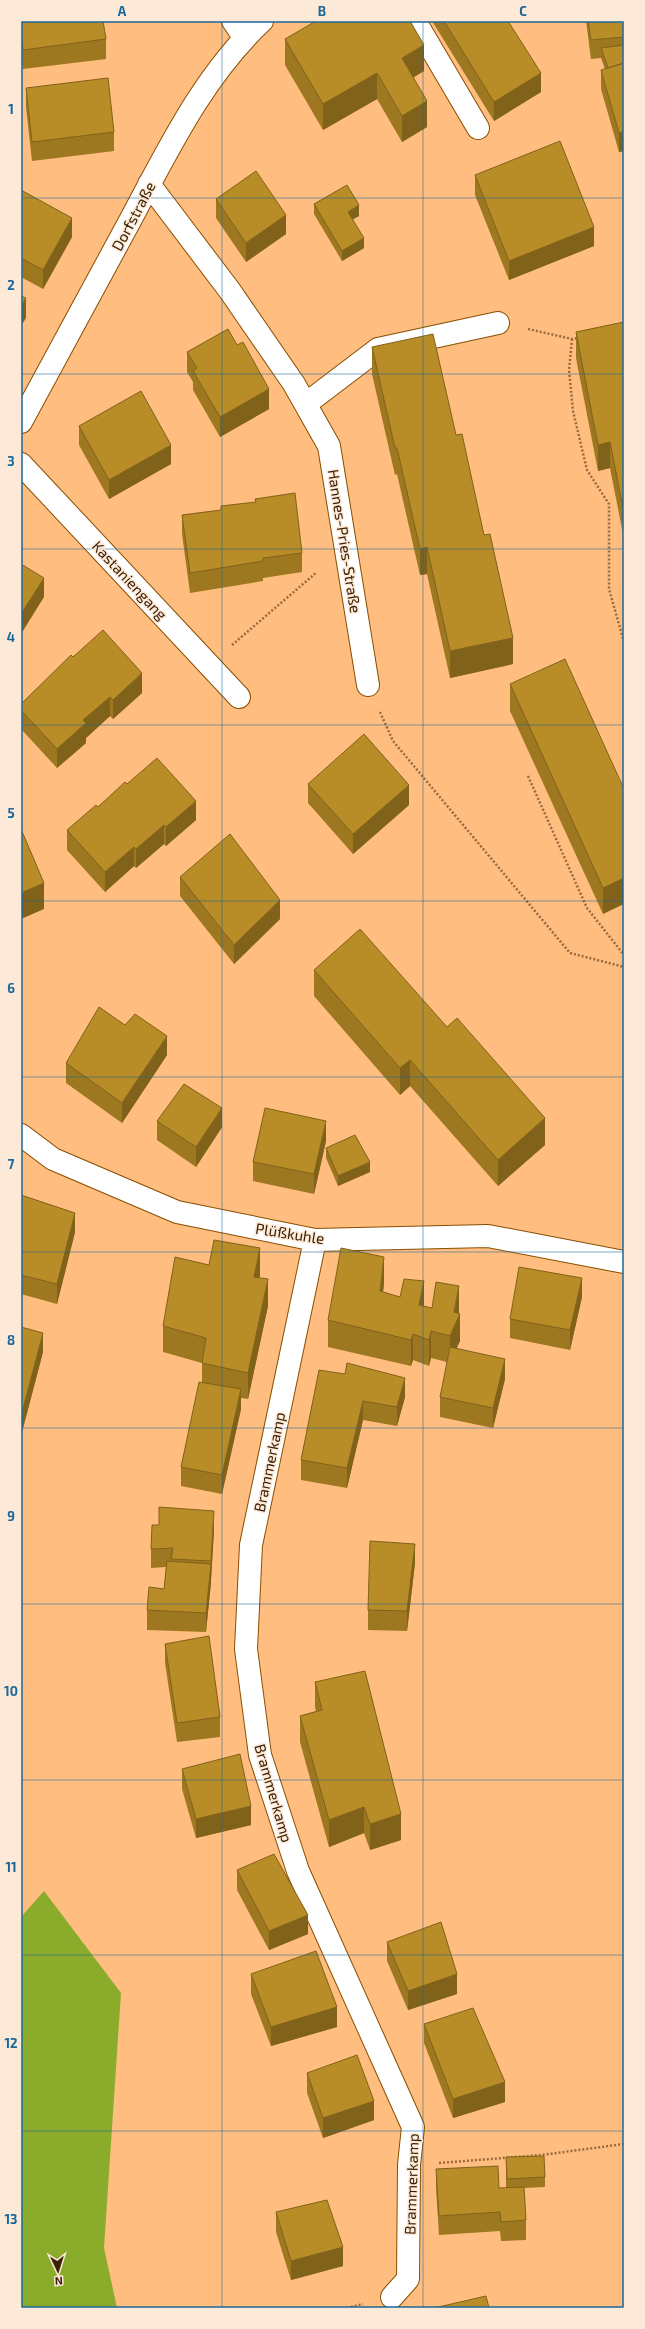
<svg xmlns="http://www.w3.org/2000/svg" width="645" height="2329" viewBox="0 0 645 2329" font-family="'Exo 2',sans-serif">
  <rect width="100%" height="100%" fill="#ffbd7f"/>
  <path fill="#8aac2a" d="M44 1891 121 1993 104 2248 117 2308H21V1917Z"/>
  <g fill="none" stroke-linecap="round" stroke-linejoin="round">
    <defs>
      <path id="minor" d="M233 21 244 37
        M415 21 478 128
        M149 184 230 291 294 384 329 446 368 685
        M307 403 378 349 498 323
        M21 422C58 354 95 285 132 217 169 148 204 75 262 21
        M21 464 239 697
        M21 1135 53 1159 177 1212 315 1240 488 1236 624 1262
        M315 1240 251 1545 246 1649 260 1755 298 1871 413 2127 409 2165 408 2279 392 2297"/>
    </defs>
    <use href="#minor" stroke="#884e00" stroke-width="24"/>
    <path stroke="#976a3f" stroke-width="2.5" stroke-dasharray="2 2" stroke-linecap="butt" d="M528 329 572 339 578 338
      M572 339 569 370 573 411 587 470 609 504V589L624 642
      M232 645 317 572
      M380 712 393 741 570 953 624 967
      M528 776 587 908 624 955
      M439 2163 541 2155 624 2144
      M347 2308 363 2304"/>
    <use href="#minor" stroke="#fff" stroke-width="22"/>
  </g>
  <path fill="#9e7821" d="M21 21 106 39V59L23 69 21 50Z
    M432 21H508L541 92 494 121Z
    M586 21H624V151L619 152 601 89V70L605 69 601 58 591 59Z
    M285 39 424 71 414 77 427 127 402 142 377 99 323 130 285 65Z
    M26 88 114 132V151L32 161 26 107Z
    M475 175 594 246 509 280 475 195Z
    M21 190 72 237 43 289 21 277Z
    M216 199 286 234 246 262 216 218Z
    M314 204 359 216 353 219 364 248 342 261 314 214Z
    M624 322V539L610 468 598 471 576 358V332Z
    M237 345 269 409 220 437 193 390V382L187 372V352Z
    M372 347 456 435 513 664 450 678 427 574 420 575 397 474 395 475 372 374Z
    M79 426 171 464 109 499 79 445Z
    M255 499 302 553V572L263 578V581L190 593 182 534V515L221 510 255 502Z
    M73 657 142 693 113 719 110 716 86 738V743L57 768 21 729V704Z
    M510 684 624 789 603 914 510 711Z
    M127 784 196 820 166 846 164 844 136 868 134 866 105 892 67 850V830Z
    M308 784 409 805 353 854 308 803Z
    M180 877 280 919 234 964 180 896Z
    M314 970 545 1145 498 1186 410 1086 400 1095 314 996Z
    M125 1025 167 1055 122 1123 66 1083V1063Z
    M157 1121 222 1127 196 1167 157 1140Z
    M326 1141 314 1194 253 1181V1162Z
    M326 1148 370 1172 338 1186 326 1158Z
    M21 1195 75 1232 57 1304 21 1294Z
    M209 1265 260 1275 259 1278 268 1306 248 1399 241 1398V1409L222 1494 181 1486V1467L202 1383V1363L163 1352V1326Z
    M384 1283 383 1292 424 1306 432 1308 459 1312 460 1341 456 1349 505 1379 493 1428 440 1417V1397L447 1362 431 1358 429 1366 413 1360 411 1366 328 1347V1320Z
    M582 1297 570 1350 510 1338V1319Z
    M21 1327 43 1352 22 1432H21Z
    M319 1370 405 1397 397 1426 363 1420 347 1488 301 1480V1460Z
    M214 1530 211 1580 206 1632 147 1630V1610L164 1589 166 1567 151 1568V1549Z
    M415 1563 407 1631 368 1630V1610Z
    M165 1644 220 1717V1737L177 1742 165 1663Z
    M315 1682 401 1840 370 1850 364 1833 329 1847 300 1742V1716L316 1711 315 1708Z
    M182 1769 251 1825 196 1838 182 1789Z
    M237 1870 308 1934 269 1950 237 1890Z
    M387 1942 457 1994 408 2010 387 1961Z
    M251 1974 337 2027 271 2046 251 1994Z
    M424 2024 505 2102 453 2118 424 2043Z
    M307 2073 374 2120 323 2138 307 2093Z
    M506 2157 545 2177V2187L524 2188 526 2220V2240L501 2241 500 2231 439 2235 436 2188V2169L499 2188H506Z
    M276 2212 343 2266 291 2280 276 2232Z"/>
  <path fill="#81621b" d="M424 45V71L402 84V58Z
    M377 73V99L323 130V104Z
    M541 73V92L494 121V102Z
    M427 101V127L402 142V116Z
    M624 131V151L619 152V133Z
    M359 205V216L348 222V212Z
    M286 215V234L246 262V243Z
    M72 218V237L43 289V270Z
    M594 227V246L509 280V261Z
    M364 238V248L342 261V251Z
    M26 298V318L21 326V307Z
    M269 389V409L220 437V417Z
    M610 442V468L598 471V445Z
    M171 445V464L109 499V480Z
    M427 547V574L420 575V549Z
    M44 578V597L21 634V614Z
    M513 638V664L450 678V651Z
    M142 673V693L113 719V700Z
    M110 697V716L86 738V743L57 768V749L83 720Z
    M409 785V805L353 854V834Z
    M196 801V820L166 846V827Z
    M164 825V844L136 868V849Z
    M134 847V866L105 892V872Z
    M624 878V904L603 914V888Z
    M44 883V909L21 919V893Z
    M280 900V919L234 964V945Z
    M167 1036V1055L122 1123V1103Z
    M410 1060V1086L400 1095V1068Z
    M222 1108V1127L196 1167V1147Z
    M545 1118V1145L498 1186V1160Z
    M326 1121V1141L314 1194V1174Z
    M370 1162V1172L338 1186V1176Z
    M75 1213V1232L57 1304V1284Z
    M260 1248V1275L254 1303V1277Z
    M384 1257V1283L380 1318V1291Z
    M582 1278V1297L570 1350V1330Z
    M268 1279V1306L248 1399V1373Z
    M424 1281V1307L419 1305Z
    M459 1286V1312L457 1319 460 1314V1341L450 1362V1336Z
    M431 1331V1358L429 1366V1340Z
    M43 1333V1352L22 1432V1413Z
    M413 1334V1360L411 1366V1340Z
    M505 1359V1379L493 1428V1408Z
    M405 1378V1397L397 1426V1407Z
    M241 1389V1409L222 1494V1475Z
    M363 1401V1420L347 1488V1468Z
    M214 1511V1530L211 1580V1561Z
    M415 1544V1563L407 1631V1611Z
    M211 1564V1583L206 1632V1613Z
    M251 1806V1825L196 1838V1819Z
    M364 1807V1833L329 1847V1820Z
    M401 1814V1840L370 1850V1824Z
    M308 1915V1934L269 1950V1931Z
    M457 1974V1994L408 2010V1991Z
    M337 2007V2027L271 2046V2027Z
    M505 2082V2102L453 2118V2099Z
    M374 2101V2120L323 2138V2118Z
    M343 2247V2266L291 2280V2261Z"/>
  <path fill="#b88c26" stroke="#81621b" d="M21 21H103L106 39 23 50 21 31Z
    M316 21H410L424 45 402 58 427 101 402 116 377 73 323 104 285 39Z
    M444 21H508L541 73 494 102Z
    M588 21H624V37L591 40Z
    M624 45V63L608 68 601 48Z
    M624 63V131L619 133 601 70Z
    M108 78 114 132 32 142 26 88Z
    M560 141 594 227 509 261 475 175Z
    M256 171 286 215 246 243 216 199Z
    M347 185 359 205 348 212 364 238 342 251 314 204Z
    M21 190 72 218 43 270 21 258Z
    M21 296 26 298 21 307Z
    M624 322V513L610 442 598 445 576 332Z
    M228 329 237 345 243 342 269 389 220 417 193 371 197 368 187 352Z
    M433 334 456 435 462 434 484 535 490 534 513 638 450 651 427 547 420 549 397 448H395L372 347Z
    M141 391 171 445 109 480 79 426Z
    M295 493 302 553 263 558V561L190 573 182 515 221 510V506L256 502 255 499Z
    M21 564 44 578 21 614Z
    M103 630 142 673 113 700 110 697 83 720 86 723 57 749 21 710V704L71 655 73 657Z
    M565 659 624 789V878L603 888 510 684Z
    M364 734 409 785 353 834 308 784Z
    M157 758 196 801 166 827 164 825 136 849 134 847 105 872 67 830 96 805 98 807 125 782 127 784Z
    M21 829 44 883 21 893Z
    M230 834 280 900 234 945 180 877Z
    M360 929 447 1027 457 1018 545 1118 498 1160 410 1060 400 1068 314 970Z
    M99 1007 125 1025 135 1014 167 1036 122 1103 66 1063Z
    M184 1084 222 1108 196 1147 157 1121Z
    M265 1108 326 1121 314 1174 253 1162Z
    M355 1135 370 1162 338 1176 326 1148Z
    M21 1195 75 1213 57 1284 21 1275Z
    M214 1240 260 1248 254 1277 268 1279 248 1373 202 1363 206 1338 163 1326 175 1257 209 1265Z
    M341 1248 384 1257 380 1291 400 1297 404 1279 424 1281 419 1305 432 1308 436 1282 459 1286 454 1312 460 1314 450 1336 431 1331 429 1340 413 1334 411 1340 328 1320Z
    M519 1267 582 1278 570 1330 510 1319Z
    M21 1327 43 1333 22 1413H21Z
    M450 1347 505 1359 493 1408 440 1397Z
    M347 1363 405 1378 397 1407 363 1401 347 1468 301 1460 319 1370 345 1374Z
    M199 1382 241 1389 222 1475 181 1467Z
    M159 1507 214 1511 211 1561 171 1559 173 1548 151 1549 152 1525H159Z
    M370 1541 415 1544 407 1611 368 1610Z
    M167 1561 211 1564 206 1613 147 1610 149 1587 164 1589Z
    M209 1636 220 1717 177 1723 165 1644Z
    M365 1671 401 1814 370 1824 364 1807 329 1820 300 1716 322 1710 315 1682Z
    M240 1754 251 1806 196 1819 182 1769Z
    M274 1854 308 1915 269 1931 237 1870Z
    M441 1922 457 1974 408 1991 387 1942Z
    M316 1951 337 2007 271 2027 251 1974Z
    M473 2008 505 2082 453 2099 424 2024Z
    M357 2055 374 2101 323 2118 307 2073Z
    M544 2156 545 2177 507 2179 506 2157Z
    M498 2166 499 2188 524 2187 526 2220 501 2222 500 2212 439 2216 436 2169Z
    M327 2200 343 2247 291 2261 276 2212Z
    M486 2296 489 2308H434Z"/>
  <path fill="none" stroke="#1b679a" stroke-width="1" stroke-opacity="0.55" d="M222 21V2308M423 21V2308M21 198H624M21 374H624M21 549H624M21 725H624M21 901H624M21 1077H624M21 1252H624M21 1428H624M21 1604H624M21 1780H624M21 1955H624M21 2131H624"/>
  <g text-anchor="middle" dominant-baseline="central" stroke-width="3" stroke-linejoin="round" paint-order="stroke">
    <g font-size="15" fill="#3a2006" stroke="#fde9d7">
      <text transform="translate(133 216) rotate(-62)">Dorfstraße</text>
      <text transform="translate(345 541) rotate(81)">Hannes-Pries-Straße</text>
      <text transform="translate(130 580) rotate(47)">Kastaniengang</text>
      <text transform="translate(290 1233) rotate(9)">Plüßkuhle</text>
      <text transform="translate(269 1462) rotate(-78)">Brammerkamp</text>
      <text transform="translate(274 1793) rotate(74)">Brammerkamp</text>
      <text transform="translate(411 2184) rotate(-88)">Brammerkamp</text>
    </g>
  </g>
  <rect width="645" height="2329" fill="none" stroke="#fde9d7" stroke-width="44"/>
  <g transform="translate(58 2271) rotate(176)" stroke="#fde9d7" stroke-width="3" paint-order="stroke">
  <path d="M0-3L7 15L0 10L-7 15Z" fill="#3a2006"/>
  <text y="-6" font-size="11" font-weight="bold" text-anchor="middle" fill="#3a2006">N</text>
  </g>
  <rect x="22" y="22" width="601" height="2285" fill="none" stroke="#1b679a" stroke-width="1.5"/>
  <g font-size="13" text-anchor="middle" font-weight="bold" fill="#1b679a">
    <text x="122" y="16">A</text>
    <text x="322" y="16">B</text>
    <text x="523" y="16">C</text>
    <text x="11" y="114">1</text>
    <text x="11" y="290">2</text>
    <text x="11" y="466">3</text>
    <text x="11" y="642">4</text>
    <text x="11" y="818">5</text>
    <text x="11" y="993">6</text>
    <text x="11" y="1169">7</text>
    <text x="11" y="1345">8</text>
    <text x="11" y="1521">9</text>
    <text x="11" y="1696">10</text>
    <text x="11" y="1872">11</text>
    <text x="11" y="2048">12</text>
    <text x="11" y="2224">13</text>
  </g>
</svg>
